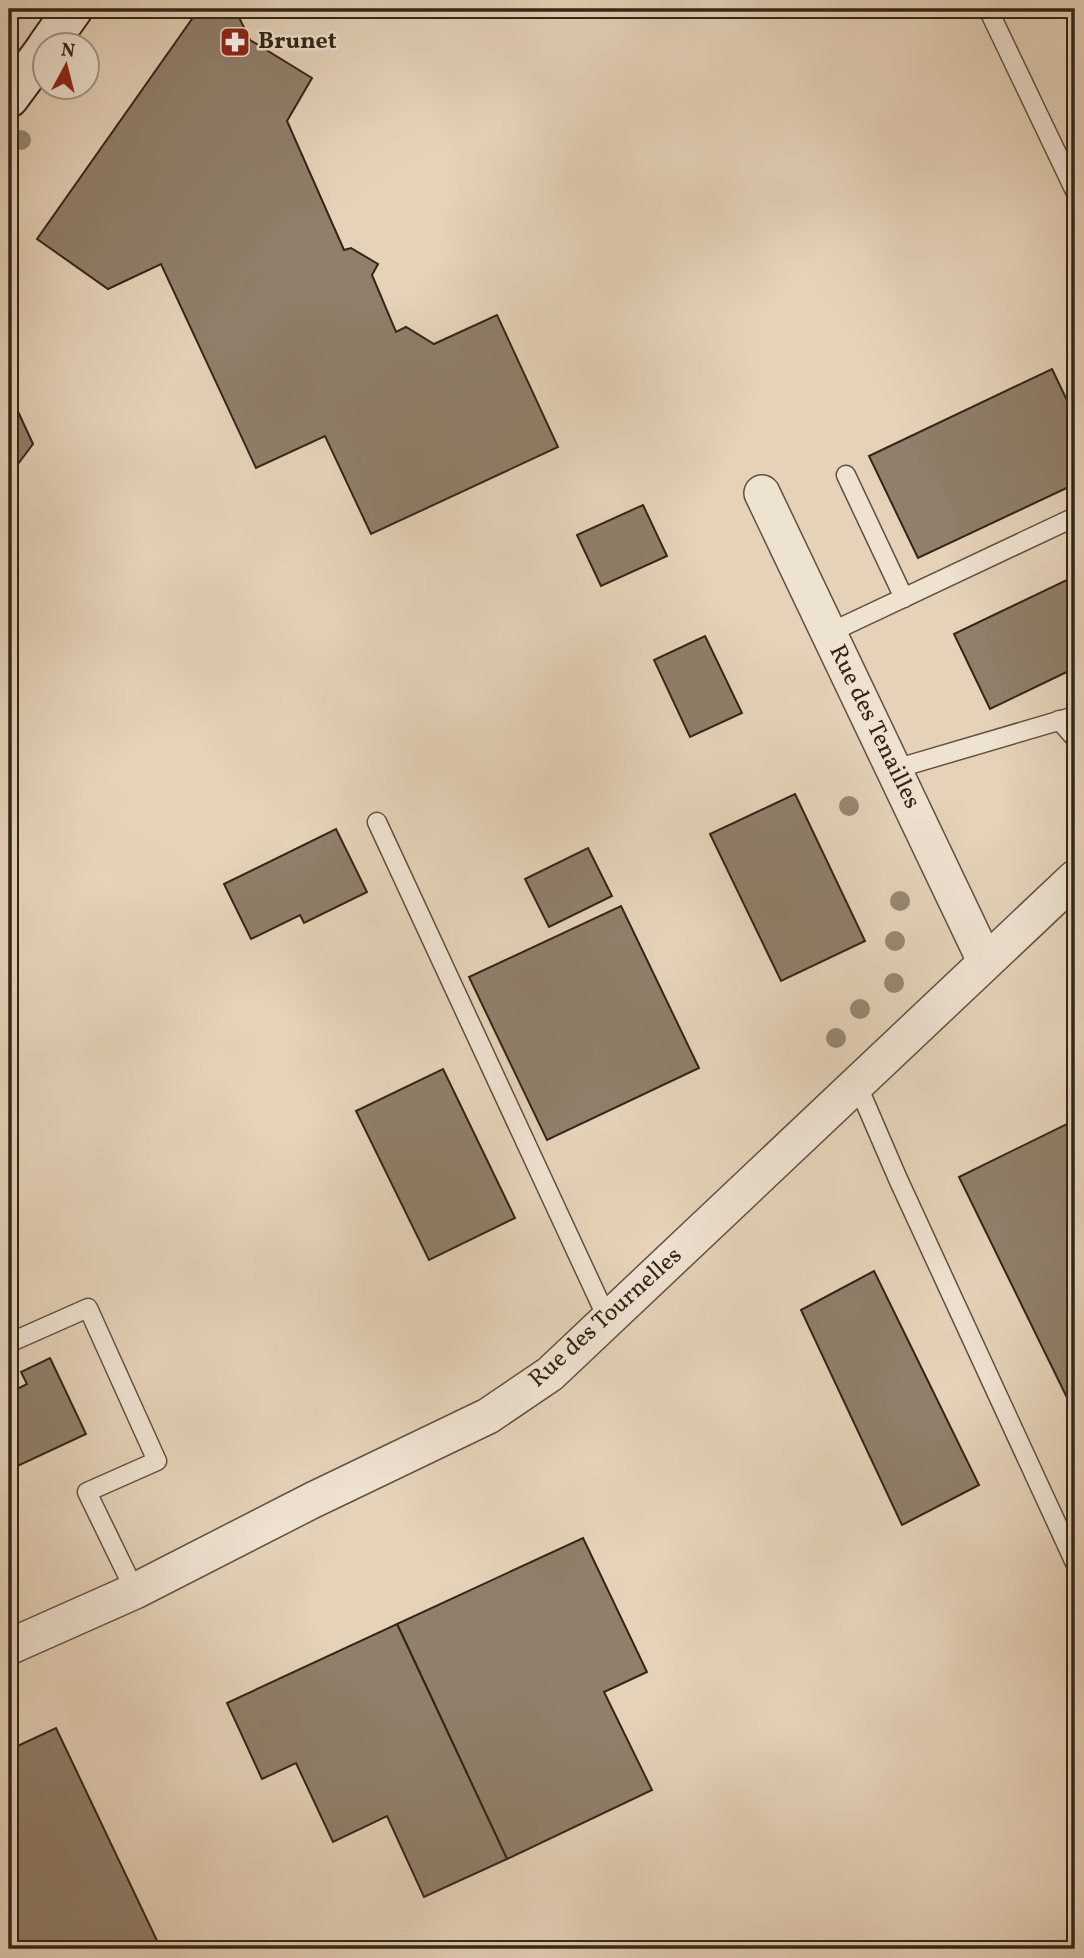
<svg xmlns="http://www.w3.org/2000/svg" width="1084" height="1958" viewBox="0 0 1084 1958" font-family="Vollkorn,serif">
  <rect width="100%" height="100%" fill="#e5d2b8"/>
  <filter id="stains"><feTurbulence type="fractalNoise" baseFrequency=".00286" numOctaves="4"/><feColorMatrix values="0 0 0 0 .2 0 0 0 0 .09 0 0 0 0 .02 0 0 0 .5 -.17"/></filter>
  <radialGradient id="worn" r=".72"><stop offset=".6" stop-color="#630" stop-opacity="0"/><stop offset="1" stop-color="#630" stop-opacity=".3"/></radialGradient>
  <g fill="#907f6b" stroke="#332617" stroke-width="2">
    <polygon points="199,9 235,9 250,40 312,78 287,121 344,250 351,248 378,264 372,275 396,332 406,327 434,344 497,315 558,447 371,534 325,436 256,468 161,264 108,289 37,239"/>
    <polygon points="1052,369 1075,417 1075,484 918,558 869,456"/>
    <polygon points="9,392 33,444 9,476"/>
    <polygon points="643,505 667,556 601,586 577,535"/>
    <polygon points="1075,576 1075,668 990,709 954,634"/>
    <polygon points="705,636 742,713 690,737 654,660"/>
    <polygon points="795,794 865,941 781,981 710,834"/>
    <polygon points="336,829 367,892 304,923 300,915 251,939 224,884"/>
    <polygon points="588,848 612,896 549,927 525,879"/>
    <polygon points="621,906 699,1068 547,1140 469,977"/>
    <polygon points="443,1069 515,1218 429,1260 356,1111"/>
    <polygon points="1075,1120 1075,1414 959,1177"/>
    <polygon points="874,1271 979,1485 902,1525 801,1310"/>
    <polygon points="50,1358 86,1434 9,1470 9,1393 27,1384 21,1372"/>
    <polygon points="583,1538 647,1672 604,1692 652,1790 507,1859 397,1624"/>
    <polygon points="397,1624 507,1859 424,1897 387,1816 333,1842 296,1763 262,1779 227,1703"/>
    <polygon points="56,1728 161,1949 9,1949 9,1750"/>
  </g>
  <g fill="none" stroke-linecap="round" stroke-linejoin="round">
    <g stroke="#60513f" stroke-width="21">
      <g id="service">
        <polyline points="988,9 1075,191"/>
        <polyline points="846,475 904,598"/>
        <polyline points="829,633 1075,517"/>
        <polyline points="1059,720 1075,738"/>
        <polyline points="895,769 1075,716"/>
        <polyline points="377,822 608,1320"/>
        <polyline points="857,1084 898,1179 1075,1563"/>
        <polyline points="9,1343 88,1308 157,1461 87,1492 135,1591"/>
      </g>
    </g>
    <g stroke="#60513f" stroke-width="38">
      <g id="minor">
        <polyline points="762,493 985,961"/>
        <polyline points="9,1647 135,1591 313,1500 488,1416 550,1374 1075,878"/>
      </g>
    </g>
    <g stroke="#332617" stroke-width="42">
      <g id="secondary">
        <polyline points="47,46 73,9"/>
        <polyline points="9,98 46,48"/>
      </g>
    </g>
    <use href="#service" stroke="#eee2d1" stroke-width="18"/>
    <use href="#minor" stroke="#eee2d1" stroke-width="35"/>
    <use href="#secondary" stroke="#eee2d1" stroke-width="38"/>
  </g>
  <g fill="#978772">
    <circle cx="21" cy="140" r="10"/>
    <circle cx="849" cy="806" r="10"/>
    <circle cx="900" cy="901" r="10"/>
    <circle cx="895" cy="941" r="10"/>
    <circle cx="894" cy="983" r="10"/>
    <circle cx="860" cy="1009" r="10"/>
    <circle cx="836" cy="1038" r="10"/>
  </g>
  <defs>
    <g id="pharmacy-square" transform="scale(1.575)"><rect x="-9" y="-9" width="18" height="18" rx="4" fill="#8f2418" stroke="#eee2d1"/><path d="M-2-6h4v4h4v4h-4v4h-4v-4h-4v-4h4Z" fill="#fff"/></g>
  </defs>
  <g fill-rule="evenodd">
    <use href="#pharmacy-square" x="235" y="42"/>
  </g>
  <g text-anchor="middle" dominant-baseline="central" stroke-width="5" stroke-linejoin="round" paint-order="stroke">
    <g font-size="24" font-weight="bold" fill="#332617" stroke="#eee2d1" text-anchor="start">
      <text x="258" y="42">Brunet</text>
    </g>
    <g font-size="24" fill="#332617" stroke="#eee2d1">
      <text transform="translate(874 727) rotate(64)">Rue des Tenailles</text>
      <text transform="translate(606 1318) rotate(-42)">Rue des Tournelles</text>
    </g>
  </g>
  <rect width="1084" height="1958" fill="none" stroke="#e5d2b8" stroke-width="35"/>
  <rect x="10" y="10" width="1063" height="1937" fill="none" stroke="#332617" stroke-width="3.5"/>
  <rect x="18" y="18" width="1049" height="1923" fill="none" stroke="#332617" stroke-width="2"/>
  <g transform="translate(66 66) rotate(7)"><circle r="33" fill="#eee2d1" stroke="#a39787" stroke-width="2"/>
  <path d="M0-5L12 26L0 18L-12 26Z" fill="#8f2418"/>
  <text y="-10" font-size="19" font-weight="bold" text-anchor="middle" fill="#332617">N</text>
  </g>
  <rect width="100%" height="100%" filter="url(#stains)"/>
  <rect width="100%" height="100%" fill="url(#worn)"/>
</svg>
